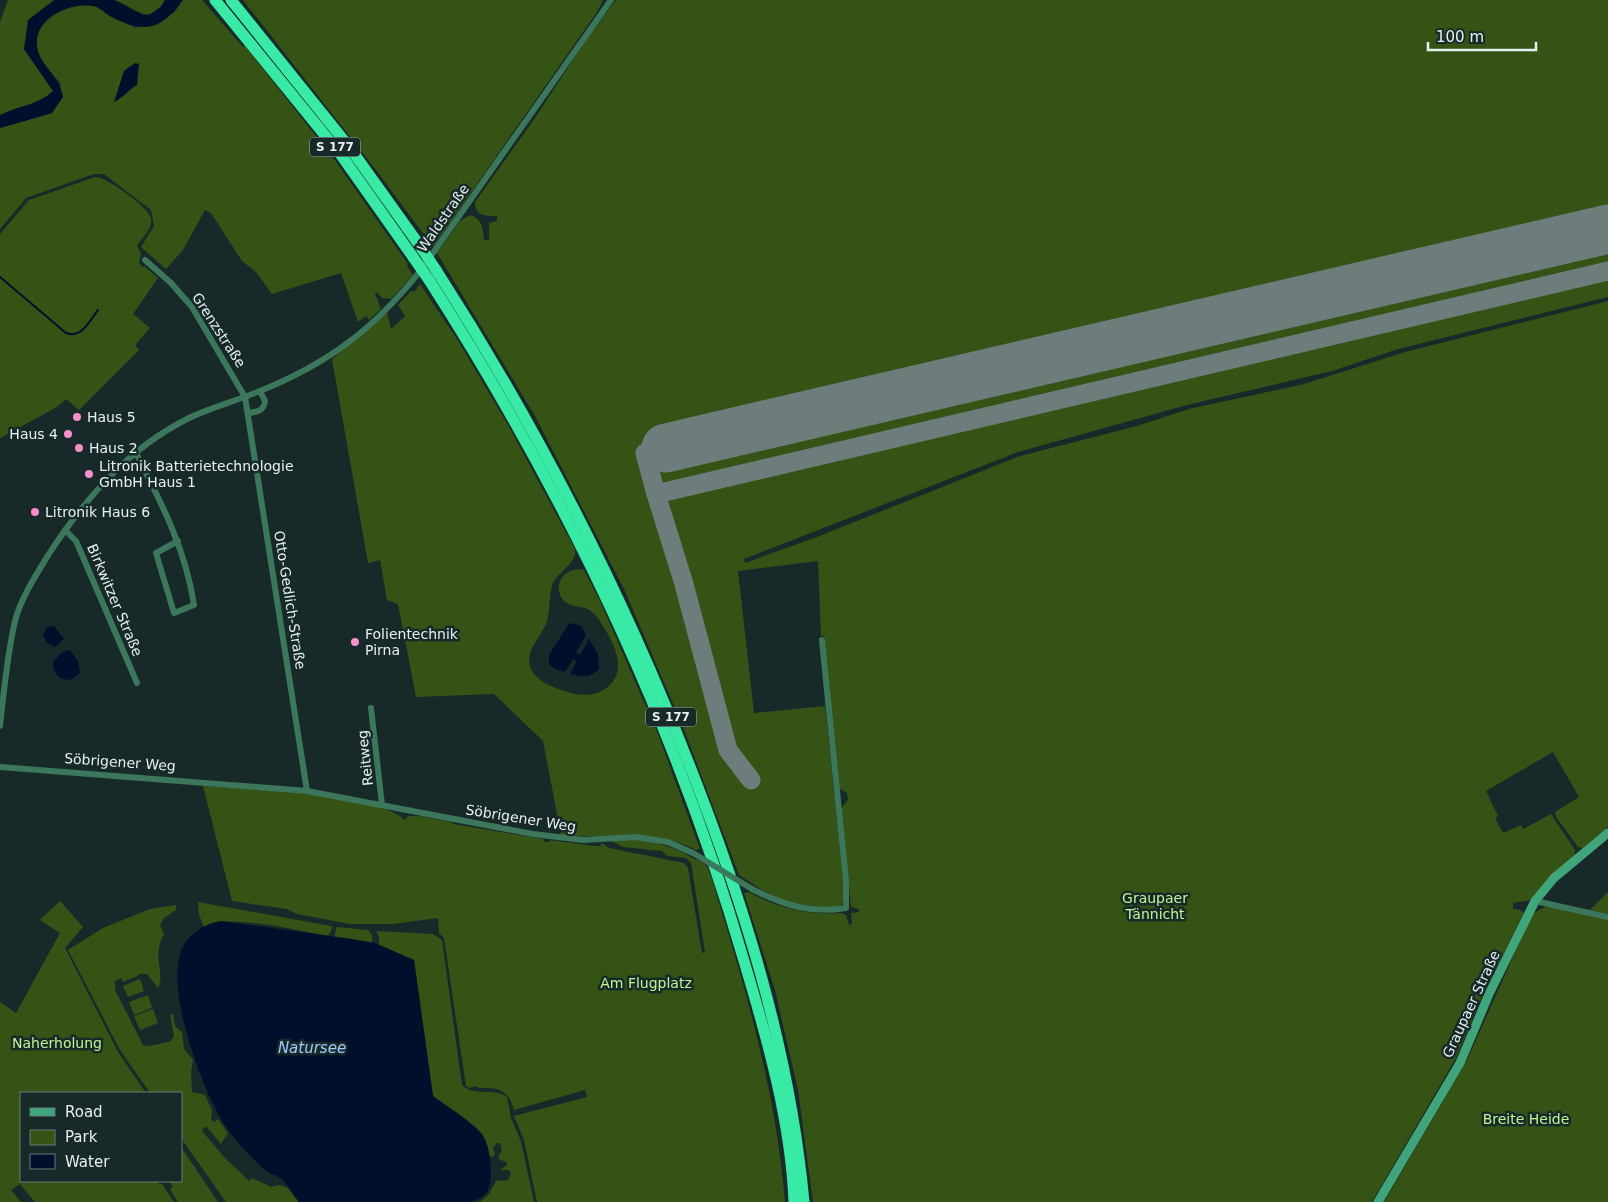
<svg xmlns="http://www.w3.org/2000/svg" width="1608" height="1202" viewBox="0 0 1608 1202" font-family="'DejaVu Sans',sans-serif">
  <rect width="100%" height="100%" fill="#172a29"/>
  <g fill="#365316">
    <path d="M 8,0 L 55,0 L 24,49 L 53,91 C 38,105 19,106 0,115 L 0,22 Z"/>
    <path d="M 114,0 L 165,0 C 148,28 136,7 114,0 Z"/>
    <path d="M 183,0 L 202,0 L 243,47 L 245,46 L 334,159 L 408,264 L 407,266 L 413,275 L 391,299 L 382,298 L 377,292 L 375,294 L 381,309 L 369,320 L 366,316 L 358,322 L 341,273 L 272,294 L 256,272 L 242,261 L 211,213 L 205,210 L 183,250 L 166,269 L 141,247 L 154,226 L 151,210 L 104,174 L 94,174 L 26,198 L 0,229 L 0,128 L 52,113 L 61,84 C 55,76 43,67 39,57 C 25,26 66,0 95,6 C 100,8 106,14 111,17 C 119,21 128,23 135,28 L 174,13 Z"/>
    <polygon points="243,0 603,0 597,12 433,247 379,174"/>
    <path d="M 616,0 L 1608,0 L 1608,297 L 1398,349 L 1332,371 L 1187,405 L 1018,452 L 744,559 L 745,563 L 817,537 L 1020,456 L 1137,426 L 1189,409 L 1304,384 L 1405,352 L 1608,301 L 1608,827 L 1583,848 L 1578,847 L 1556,817 L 1555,812 L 1579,797 L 1553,752 L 1486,791 L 1498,816 L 1495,818 L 1503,833 L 1521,825 L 1523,829 L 1551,814 L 1575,850 L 1575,855 L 1531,900 L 1513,903 L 1513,909 L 1520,910 L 1524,913 L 1484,992 L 1456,1058 L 1372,1202 L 813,1202 L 798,1090 L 775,990 L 744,893 L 749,892 C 776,908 810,916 842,913 L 846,915 L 849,925 L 852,924 L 851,913 L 859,912 L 859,909 L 851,907 L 841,809 L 848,800 L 847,793 L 838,788 L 824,636 L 821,636 L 818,561 L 738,571 L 754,713 L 825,706 L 845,898 L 841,905 L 836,908 L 824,908 L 787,902 L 762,890 L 739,875 L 683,727 L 624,589 L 535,416 L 437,253 L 460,221 L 470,215 C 482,218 483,229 484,240 L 489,240 L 489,223 L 497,221 L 497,216 C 486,216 475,216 475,202 L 535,118 L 586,40 Z"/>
    <path d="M 95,177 C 107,177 149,207 151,219 C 153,229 141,238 137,246 L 141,254 L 139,262 L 142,267 L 144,266 L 158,278 L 133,314 L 150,328 L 135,345 L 139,350 L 79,410 L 66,399 L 57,407 L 0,438 L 0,234 L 29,200 Z"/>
    <path d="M 420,284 L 457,339 L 508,425 L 575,549 C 578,562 559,571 553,583 C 548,595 551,611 546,624 C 542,633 535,641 531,650 C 523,674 543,683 561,690 C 575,695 592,698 605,689 C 628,673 616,648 605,629 C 601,623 597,615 591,611 C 583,605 570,608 563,600 C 551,585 566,565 584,570 L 600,601 L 658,734 L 700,849 L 696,850 C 654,827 607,840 561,835 L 543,741 L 494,694 L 416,697 L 398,604 L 387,600 L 380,560 L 368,563 L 332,359 L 387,312 L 391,329 L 405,316 L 398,305 L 411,291 L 414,292 Z"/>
    <path d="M 203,786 C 243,789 379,794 405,820 L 408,816 L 419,816 L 452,822 L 453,824 L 543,839 L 545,842 L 549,842 L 550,840 L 594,846 L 600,846 L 602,843 L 609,848 L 684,863 L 688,868 L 702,953 L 705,952 L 691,863 L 686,858 L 667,856 L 662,851 L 623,847 L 613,842 L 614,839 C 643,839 669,843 693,858 C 697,860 703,862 706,865 C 711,871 720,907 723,916 C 752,1010 777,1104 785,1202 L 537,1202 L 524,1140 L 514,1116 L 587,1097 L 585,1090 L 514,1110 C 508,1088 497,1088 478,1088 L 477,1086 L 469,1088 L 466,1086 L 444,938 L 439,933 L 438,918 L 393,924 L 350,924 L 297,914 L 287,909 L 232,901 Z"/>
    <polygon points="1608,892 1608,914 1590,910"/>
    <polygon points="60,901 83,927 65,948 118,1052 146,1093 21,1093 21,1181 157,1181 159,1184 162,1184 174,1202 35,1202 20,1184 11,1190 21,1202 0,1202 0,1002 16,1013 60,933 40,920"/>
    <path d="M 198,902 L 331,926 L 333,927 L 328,936 C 299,931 228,913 204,927 L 199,915 Z"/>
    <path d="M 176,905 L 176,910 L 164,918 L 160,925 L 164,934 C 151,957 166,973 158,988 L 147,974 L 138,974 L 138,976 L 123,982 L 121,978 L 115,981 L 115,990 L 143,1045 L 150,1046 L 171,1041 L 174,1036 L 170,1014 L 173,1014 L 175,1026 L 182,1032 L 184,1049 L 193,1060 L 191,1072 L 192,1092 L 205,1095 L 212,1110 L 211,1120 L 214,1122 L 218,1119 L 228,1133 L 221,1144 L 206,1126 L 202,1130 L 203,1132 L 224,1157 L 249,1181 L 252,1178 L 271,1187 L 279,1185 L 288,1188 L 299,1202 L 226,1202 L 181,1138 L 181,1093 L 150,1093 L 120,1050 L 68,950 L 103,928 L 150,909 Z"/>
    <polygon points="1547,906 1608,919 1608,1202 1384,1202 1467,1060 1529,921 1534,913"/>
    <polygon points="337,927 368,930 372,935 372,943 334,937"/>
    <path d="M 376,931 L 433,934 L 442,940 L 462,1085 C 473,1097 494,1087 507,1097 L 511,1118 L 521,1141 L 534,1202 L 480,1202 L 489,1194 L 496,1181 L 508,1180 L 511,1174 L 509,1170 L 500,1170 L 507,1165 L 507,1162 L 500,1160 L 498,1157 L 502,1150 L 500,1143 L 497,1143 L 493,1148 L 495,1154 L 493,1157 L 489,1156 C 489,1129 453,1111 433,1096 L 414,960 L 379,945 L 379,937 Z"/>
    <polygon points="140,979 144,991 128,997 123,986"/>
    <polygon points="148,995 152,1008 134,1015 129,1002"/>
    <polygon points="153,1009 158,1023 140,1030 134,1016"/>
    <polygon points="181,1147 218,1202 178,1202 170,1189 173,1187 169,1181 181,1181"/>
  </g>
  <g fill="#000f2c">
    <path d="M 54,0 L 114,0 L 143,15 L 149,15 L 161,7 L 165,0 L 183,0 C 161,30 145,34 112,17 C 106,14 100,7 93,6 C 70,2 35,17 37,44 C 38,66 60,74 63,97 L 52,113 L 0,128 L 0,115 C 18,106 38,105 53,91 L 24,49 L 28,20 Z"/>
    <path d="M 135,63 L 139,64 L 137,85 C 128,90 123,98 114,102 L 124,71 Z"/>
    <path d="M 573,623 L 582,627 L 586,635 L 576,653 L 580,655 L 589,639 L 598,654 L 599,669 C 591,678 581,677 570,674 L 577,661 L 573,659 L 565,672 L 555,669 L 549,664 L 549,655 L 568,625 Z"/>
    <polygon points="54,626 64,639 55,647 47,643 43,635 47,627"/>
    <path d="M 70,650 L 78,661 L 80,672 C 70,687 52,679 53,662 L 61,653 Z"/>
    <path d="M 222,921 L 352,939 L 375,943 L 414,960 L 433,1096 C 447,1107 471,1121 482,1134 C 490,1145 494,1177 488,1190 C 485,1197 477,1200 470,1202 L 299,1202 C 293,1195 288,1184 280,1178 C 275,1175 269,1173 264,1169 C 250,1157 236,1141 226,1127 C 203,1093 167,994 180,954 C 185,936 204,923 222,921 Z"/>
  </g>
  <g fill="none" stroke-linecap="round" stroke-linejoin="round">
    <path stroke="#000f2c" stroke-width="2" d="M 0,277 L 66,333 C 82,339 89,321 98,310"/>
    <g stroke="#6d7d7c" stroke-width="19">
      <polyline points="666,448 645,453 656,494 1608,271"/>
      <polyline points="656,494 684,584 728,750 751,780"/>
    </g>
    <polyline stroke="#6d7d7c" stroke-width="49" points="666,448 1608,229"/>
    <g stroke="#3c775c" stroke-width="6">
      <polyline points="145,260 171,283 192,307 245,397 307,791"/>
      <path d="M 248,413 C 257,412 264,411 265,401 L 260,391"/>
      <path d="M 136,453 C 161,502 186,550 194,605 L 174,613 L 156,553 L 178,541"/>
      <polyline points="65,530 76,541 137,683"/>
      <polyline points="371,708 382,805"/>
      <path d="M 0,726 C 4,691 7,655 15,621 C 21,598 35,577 47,557 C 83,501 128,448 189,418 C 212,407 236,401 260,391 C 329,363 374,329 421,270 L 611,0"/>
      <polyline points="0,767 307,791 533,834 583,840 636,837 668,842 693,853"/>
      <path d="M 752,889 C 783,905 811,914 846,908 L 846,881 L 822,640"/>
      <polyline points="1535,901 1608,917"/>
    </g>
    <polyline stroke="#40a57a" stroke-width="9" points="1378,1202 1460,1063 1489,994 1535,901 1554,878 1608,833"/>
    <g stroke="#38eaa6" stroke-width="11">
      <polyline points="215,0 341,155 413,257"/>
      <polyline points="231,0 350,148 420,246"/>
      <path d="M 436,270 C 543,436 631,610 701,795 C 751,926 791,1062 804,1202"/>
      <path d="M 429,280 C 565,492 674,719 744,961 C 767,1038 791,1122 794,1202"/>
    </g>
    <polyline stroke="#3c775c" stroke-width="6" points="693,853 752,889"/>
    <g stroke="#38eaa6" stroke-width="11">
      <polyline points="420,246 436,270"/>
      <polyline points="413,257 429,280"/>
    </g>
  </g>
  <g fill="#f98fca" stroke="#172a29" stroke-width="2">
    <circle cx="77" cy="417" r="5"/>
    <circle cx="68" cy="434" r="5"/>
    <circle cx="79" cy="448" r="5"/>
    <circle cx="89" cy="474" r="5"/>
    <circle cx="35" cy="512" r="5"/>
    <circle cx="355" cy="642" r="5"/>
  </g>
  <g text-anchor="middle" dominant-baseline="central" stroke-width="5" stroke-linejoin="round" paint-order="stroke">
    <g fill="#172a29" stroke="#a8b5b5" stroke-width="1">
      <rect x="310" y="137.5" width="50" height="19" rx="4"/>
      <rect x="646" y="707.5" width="50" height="19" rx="4"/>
    </g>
    <g font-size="12" font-weight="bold" fill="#e6f1f1">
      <text x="335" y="147">S 177</text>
      <text x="671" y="717">S 177</text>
    </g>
    <g font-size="14" fill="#e6f1f1" stroke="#172a29">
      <text transform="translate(443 218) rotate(-55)">Waldstraße</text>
      <text transform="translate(219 330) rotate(57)">Grenzstraße</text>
      <text transform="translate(115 600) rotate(67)">Birkwitzer Straße</text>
      <text transform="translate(290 600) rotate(81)">Otto-Gedlich-Straße</text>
      <text transform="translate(365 758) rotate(-96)">Reitweg</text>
      <text transform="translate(120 762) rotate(4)">Söbrigener Weg</text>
      <text transform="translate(521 818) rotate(9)">Söbrigener Weg</text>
      <text transform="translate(1471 1004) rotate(-65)">Graupaer Straße</text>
    </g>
    <g font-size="14" fill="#e6f1f1" stroke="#172a29" text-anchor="start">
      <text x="87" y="417">Haus 5</text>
      <text x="58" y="434" text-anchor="end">Haus 4</text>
      <text x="89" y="448">Haus 2</text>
      <text x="99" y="466">Litronik Batterietechnologie<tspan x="99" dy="16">GmbH Haus 1</tspan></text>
      <text x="45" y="512">Litronik Haus 6</text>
      <text x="365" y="634">Folientechnik<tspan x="365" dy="16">Pirna</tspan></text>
    </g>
    <g font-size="14" fill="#c0f591" stroke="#172a29">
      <text x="1155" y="898">Graupaer<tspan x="1155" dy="16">Tännicht</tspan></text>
      <text x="646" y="983">Am Flugplatz</text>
      <text x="57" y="1043">Naherholung</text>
      <text x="1526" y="1119">Breite Heide</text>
    </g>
    <g font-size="15" font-style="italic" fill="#9fc8fa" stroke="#172a29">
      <text x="312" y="1048">Natursee</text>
    </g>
  </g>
  <rect x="20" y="1092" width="162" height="90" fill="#172a29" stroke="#6a7a79"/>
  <rect x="30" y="1108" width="25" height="8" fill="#40a57a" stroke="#6a7a79"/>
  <text x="65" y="1117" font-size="15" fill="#e6f1f1">Road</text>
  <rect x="30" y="1130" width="25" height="15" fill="#365316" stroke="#6a7a79"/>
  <text x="65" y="1142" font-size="15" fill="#e6f1f1">Park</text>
  <rect x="30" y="1154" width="25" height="15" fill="#000f2c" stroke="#6a7a79"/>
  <text x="65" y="1167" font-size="15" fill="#e6f1f1">Water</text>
  <path d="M1428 42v8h108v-8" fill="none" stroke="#e6f1f1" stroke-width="2.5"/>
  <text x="1436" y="42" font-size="15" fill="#e6f1f1" stroke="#172a29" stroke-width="4" paint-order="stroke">100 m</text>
</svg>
